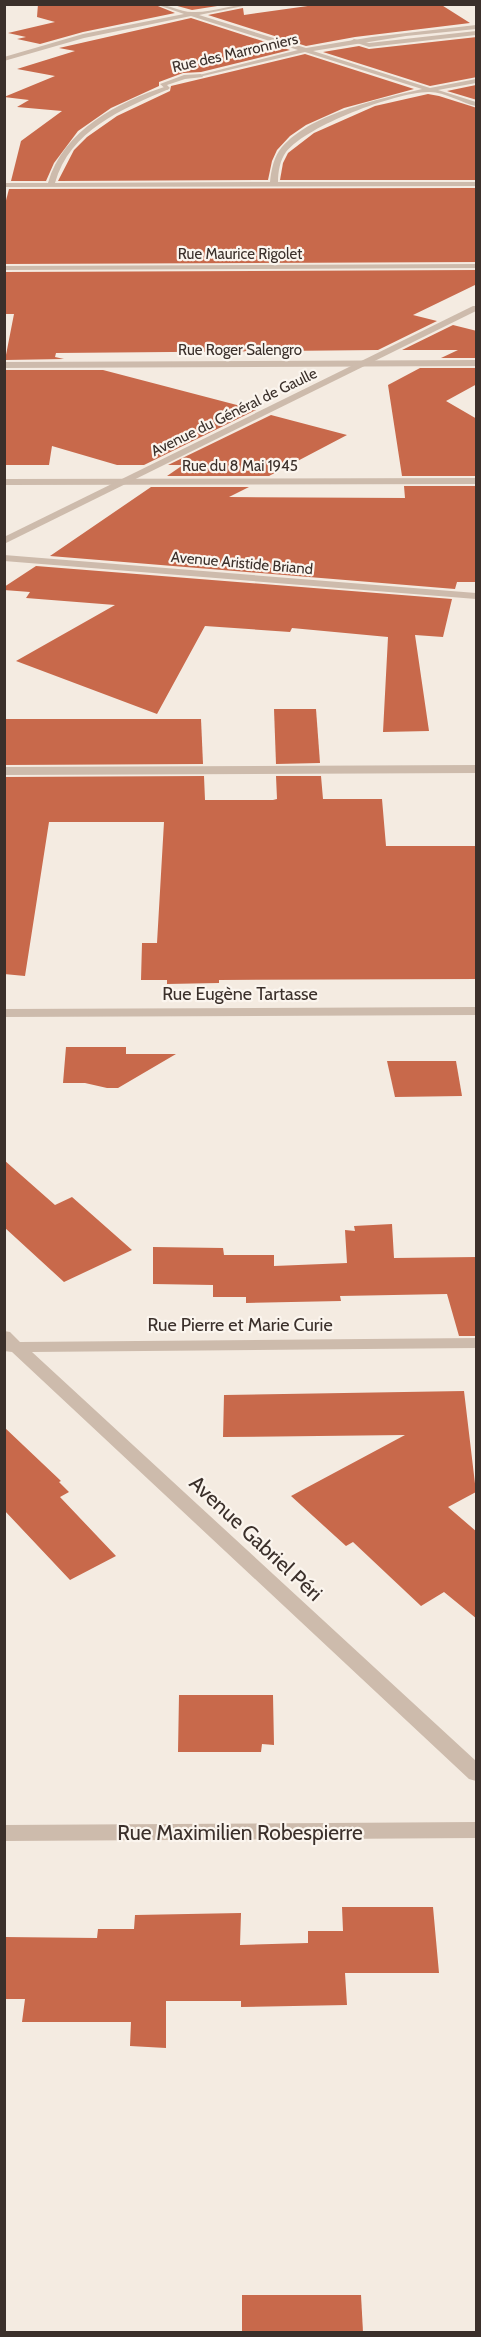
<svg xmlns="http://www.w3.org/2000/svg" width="481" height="2337" viewBox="0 0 481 2337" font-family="Cabin,sans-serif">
  <rect width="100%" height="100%" fill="#f4ebe1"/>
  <g fill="#c8694b">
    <polygon points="38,4 153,4 175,13 83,32 40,44 17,39 26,37 8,33 55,22 37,17"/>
    <polygon points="170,4 230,4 192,10"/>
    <polygon points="322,4 440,4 470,23 355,37 306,46 208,15 243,8 244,15"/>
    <polygon points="191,18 290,50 201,72 183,73 159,82 159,86 111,108 78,131 54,163 46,181 11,181 21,141 62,111 17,107 29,100 4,97 55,76 17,69 75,51 59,48"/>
    <polygon points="477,37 477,77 430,86 323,52 359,46 369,49"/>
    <polygon points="305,54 414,89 344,108 306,125 290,136 277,150 272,161 268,180 58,181 74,150 87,137 117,116 170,91 171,86"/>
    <polygon points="476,85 477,100 447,91"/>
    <polygon points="428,94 439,96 477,108 477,180 280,180 283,163 288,153 314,133 375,106"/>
    <polygon points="477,188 477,262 4,264 4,208 9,189"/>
    <polygon points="477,270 475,285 413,315 437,321 378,350 56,353 55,357 64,359 5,360 14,314 4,314 4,272"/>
    <polygon points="453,325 477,331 477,358 441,358 458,350 402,350"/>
    <polygon points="420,368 477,368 477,384 446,401 477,419 477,476 402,476 388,385"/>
    <polygon points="4,370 103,370 256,410 144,465 117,465 52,446 49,465 4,465"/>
    <polygon points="271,415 347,435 269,476 167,476 183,465 168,465"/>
    <polygon points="404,486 477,486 477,582 457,582 455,589 50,556 151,487 249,487 229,497 405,498"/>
    <polygon points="36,566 452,599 443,637 415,635 429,731 383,732 388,637 292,628 290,632 205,626 157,714 16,661 115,605 26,598 30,592 4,590 4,587"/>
    <polygon points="274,709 316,709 320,763 276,764"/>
    <polygon points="4,719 201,719 203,764 4,765"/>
    <polygon points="204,776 205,800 273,800 277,799 276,776 321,776 323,799 382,799 386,846 477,846 477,979 219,980 219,983 167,984 167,980 141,980 142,943 157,943 164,822 49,822 25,976 4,974 4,777"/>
    <polygon points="66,1047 126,1047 126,1054 176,1054 118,1088 107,1088 85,1083 63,1083"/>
    <polygon points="387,1061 456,1061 462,1096 395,1097"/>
    <polygon points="4,1160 55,1205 72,1197 132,1250 64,1282 4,1227"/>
    <polygon points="392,1224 394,1258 477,1257 477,1336 459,1336 447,1294 340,1296 341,1301 246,1303 246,1297 213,1297 213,1285 153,1284 153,1247 223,1248 224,1255 274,1255 274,1266 347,1263 345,1230 355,1231 354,1226"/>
    <polygon points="464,1391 476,1492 448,1507 477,1532 477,1619 444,1592 421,1606 353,1542 346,1546 291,1496 405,1435 223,1437 224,1395"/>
    <polygon points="4,1427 61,1481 59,1482 69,1492 60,1497 116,1556 70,1580 4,1510"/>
    <polygon points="179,1695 273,1695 274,1745 262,1744 261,1752 178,1752"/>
    <polygon points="342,1907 433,1907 439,1973 345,1973 347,2005 241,2007 241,2001 166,2001 166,2048 130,2046 131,2022 22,2022 25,1999 4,1999 4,1937 97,1938 98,1929 134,1929 135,1915 241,1913 240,1945 308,1943 308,1931 343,1931"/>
    <polygon points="242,2295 361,2295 363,2332 242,2332"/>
  </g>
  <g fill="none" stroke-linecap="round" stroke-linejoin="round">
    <polygon fill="#cdbbac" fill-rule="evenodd" points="476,31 476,35 369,47 351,41 354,39 369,43"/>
    <polygon fill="#cdbbac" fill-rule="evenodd" points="201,74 203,77 185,79 167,85 170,88 167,90 160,84 184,75"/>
    <g fill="#cdbbac" fill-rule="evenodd">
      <path d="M 155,4 C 168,4 180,12 192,12 C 212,13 232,4 253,4 L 199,15 L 306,48 L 372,37 L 476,25 L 476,29 L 406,36 L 313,51 L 430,88 L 476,79 L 476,83 L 438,90 L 476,102 L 476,106 C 462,103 443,91 428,92 C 394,93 308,125 286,152 C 280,160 278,172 278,182 L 476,182 L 476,186 L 4,187 L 4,183 L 48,183 C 63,130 118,102 167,86 L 169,89 C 122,109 70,130 55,183 L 270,182 C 271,172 273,160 279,151 C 306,114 380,99 422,89 L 305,52 L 199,77 L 199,75 L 298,50 L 191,16 L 84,38 L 4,61 L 4,57 L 83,34 L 184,14 Z"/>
      <polygon points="476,264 476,268 4,270 4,266"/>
      <polygon points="476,360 476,366 4,368 4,362"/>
      <polygon points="476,478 476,484 4,485 4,479"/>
      <polygon points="4,555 476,593 476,599 4,561"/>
      <polygon points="476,765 476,773 4,775 4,767"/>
      <polygon points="476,1007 476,1015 4,1017 4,1009"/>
      <polygon points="4,1331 10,1332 20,1342 476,1338 476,1348 32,1352 476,1761 476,1781 469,1779 12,1352 4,1351"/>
      <polygon points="476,1822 476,1838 4,1841 4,1825"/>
    </g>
    <polygon fill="#cdbbac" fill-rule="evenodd" points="473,306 476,306 476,311 4,544 4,537"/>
  </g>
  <g text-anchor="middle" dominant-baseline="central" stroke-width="4.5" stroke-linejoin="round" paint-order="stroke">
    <g font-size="15" fill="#3b302b" stroke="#fbf5ee">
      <text transform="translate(235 53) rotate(-13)">Rue des Marronniers</text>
      <text x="240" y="254">Rue Maurice Rigolet</text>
      <text x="240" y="350">Rue Roger Salengro</text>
      <text transform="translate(234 412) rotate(-26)">Avenue du Général de Gaulle</text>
      <text x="240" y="466">Rue du 8 Mai 1945</text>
      <text transform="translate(242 563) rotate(5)">Avenue Aristide Briand</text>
    </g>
    <g font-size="18" fill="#3b302b" stroke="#fbf5ee">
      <text x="240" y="994">Rue Eugène Tartasse</text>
      <text x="240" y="1325">Rue Pierre et Marie Curie</text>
    </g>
    <g font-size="21" fill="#3b302b" stroke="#fbf5ee">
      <text transform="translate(256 1538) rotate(43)">Avenue Gabriel Péri</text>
      <text x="240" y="1832">Rue Maximilien Robespierre</text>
    </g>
  </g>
  <rect width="481" height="2337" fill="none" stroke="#3b302b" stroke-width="12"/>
</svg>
